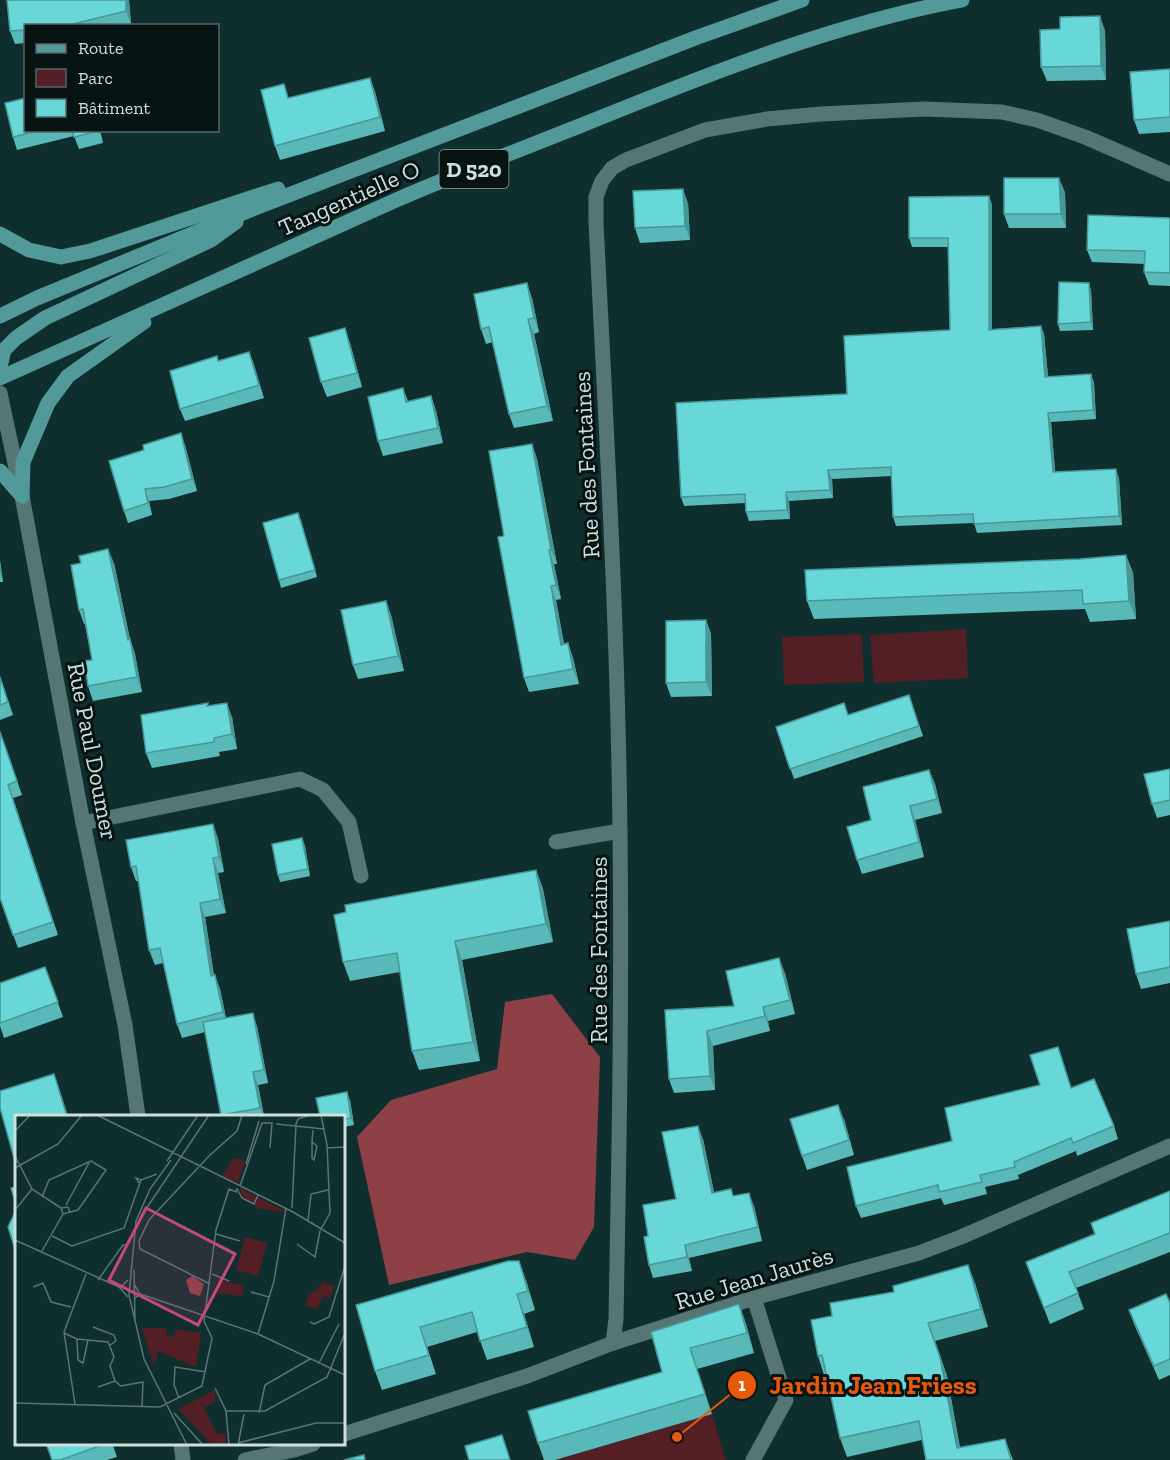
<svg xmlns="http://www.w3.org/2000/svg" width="1170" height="1460" viewBox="0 0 1170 1460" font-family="'Zilla Slab',serif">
  <rect width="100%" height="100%" fill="#0f2e2e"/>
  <g fill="#541f24">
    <polygon points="966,629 968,678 874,683 870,635"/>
    <polygon points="862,634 864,682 784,685 782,637"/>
    <polygon points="712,1414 726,1460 556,1460"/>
  </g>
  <polygon fill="#8d4147" points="552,994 600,1057 594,1227 575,1260 527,1252 389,1285 357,1137 391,1100 497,1069 505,1002"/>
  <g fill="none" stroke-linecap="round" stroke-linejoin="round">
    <g stroke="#567675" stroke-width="15">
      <polyline points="0,393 22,496 83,823 125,1025 138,1116"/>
      <polyline points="83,823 300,779 323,790 349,822 361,876"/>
      <polyline points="556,842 620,831"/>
      <path d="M 613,1343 L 616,1319 C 619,1157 622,995 620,834 C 618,630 606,426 596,222 L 596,197 L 602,181 L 612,168 L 626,160 L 705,130 L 767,119 L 821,114 L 924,109 L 1002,112 L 1037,120 L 1085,137 L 1170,174"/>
      <polyline points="344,1434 527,1376 613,1343 754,1298 919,1253 961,1237 1170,1146"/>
      <polyline points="181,1444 183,1460"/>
      <polyline points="245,1460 294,1450 313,1444"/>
      <polyline points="753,1460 786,1400 754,1298"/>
    </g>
    <g stroke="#529999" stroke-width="15">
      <polyline points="0,234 29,250 61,257 90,251 278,189"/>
      <polyline points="0,316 37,298 255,208 698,37 802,0"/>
      <polyline points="0,367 4,350 16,338 45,318 211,240 236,222"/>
      <path d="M 0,378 C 132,320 262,259 394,201 C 456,174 519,150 582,125 C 703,76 833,24 962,0"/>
      <polyline points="0,471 22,496"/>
      <polyline points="22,496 23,462 48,403 68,376 144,322"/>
    </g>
  </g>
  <g fill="#59b9b9">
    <polygon points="7,0 129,0 131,24 124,26 26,26 26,43 15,44 10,31"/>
    <polygon points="1105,30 1106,80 1047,81 1041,67"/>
    <polygon points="1170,69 1170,132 1139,134 1134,120"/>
    <polygon points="370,78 375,92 385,131 280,160 275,146 289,98"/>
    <polygon points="26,130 100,130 103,143 79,149 74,136 17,150 13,137"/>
    <polygon points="1065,192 1066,228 1009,228 1004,214"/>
    <polygon points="989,196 992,205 992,329 1041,326 1044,334 1048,377 1091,374 1094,383 1096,419 1051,422 1055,472 1119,478 1122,525 977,533 974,523 896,526 893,517 892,476 832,479 833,498 789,501 790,519 749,521 746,512 745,503 684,506 681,497 950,330 948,247 912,247 909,238"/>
    <polygon points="688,203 690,240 640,243 635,228"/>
    <polygon points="1170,218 1170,286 1149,285 1144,272 1145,264 1092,262 1087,250"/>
    <polygon points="1091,290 1093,330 1060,331 1058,324"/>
    <polygon points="532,298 539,332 534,334 553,421 514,428 509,414 493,342 486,344 481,329"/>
    <polygon points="350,343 362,387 327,397 321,382"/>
    <polygon points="249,352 264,398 185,421 180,409 217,356 219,361"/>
    <polygon points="403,388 408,401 431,396 436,411 443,443 383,456 378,441"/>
    <polygon points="532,444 537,459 557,564 554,564 561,599 556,600 564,644 568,643 573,658 579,684 529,692 524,678 504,536"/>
    <polygon points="185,445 197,491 169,499 149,501 152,515 128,523 124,511"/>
    <polygon points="301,520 317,577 281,588 279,580"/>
    <polygon points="1126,555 1133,573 1136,619 1090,622 1085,609 814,619 807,601 1080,559"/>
    <polygon points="0,561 3,582 0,582"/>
    <polygon points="114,563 130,639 135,654 142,692 93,701 88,686 92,660 85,624 84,624 79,610"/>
    <polygon points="386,601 391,615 404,671 358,679 353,665"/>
    <polygon points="706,620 711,634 712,696 671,697 666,683"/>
    <polygon points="0,676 13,715 0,720"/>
    <polygon points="909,695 923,736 794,779 776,727 849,715"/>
    <polygon points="209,706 232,717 237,749 219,752 220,756 152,768 146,753"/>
    <polygon points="0,731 22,795 13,798 58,935 18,948 0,898"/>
    <polygon points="1170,769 1170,815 1157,818 1152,804"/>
    <polygon points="929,770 935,784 942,813 915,820 924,857 862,874 857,860 871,820"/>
    <polygon points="213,824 218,839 224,872 218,873 226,913 205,917 214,975 220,989 226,1018 257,1026 268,1083 258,1085 264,1116 221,1116 205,1032 182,1038 177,1024 163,963 155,965 149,950 138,881 136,881 131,867"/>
    <polygon points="302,838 305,846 310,876 280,882 278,875"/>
    <polygon points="536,870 543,889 553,942 462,960 480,1061 419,1070 412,1051 400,972 350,981 343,962"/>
    <polygon points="1170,921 1170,983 1141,989 1136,974"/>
    <polygon points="45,967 63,1017 4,1038 0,1026 0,983"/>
    <polygon points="785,973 795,1014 768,1021 770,1031 713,1046 715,1090 674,1093 669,1079 665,1010 734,1006"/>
    <polygon points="1058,1047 1071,1087 1114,1126 1118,1139 1077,1156 1076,1151 1018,1175 1019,1179 985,1187 987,1194 944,1205 941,1198 861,1218 856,1206 952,1141 1040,1085"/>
    <polygon points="350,1100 354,1125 344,1127 344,1116"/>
    <polygon points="844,1119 854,1155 807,1170 802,1156"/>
    <polygon points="703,1139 714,1193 731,1189 733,1196 754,1206 762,1241 689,1258 692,1271 653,1278 649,1265"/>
    <polygon points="1170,1191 1170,1252 1076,1288 1084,1309 1050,1324 1032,1278 1095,1234 1091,1223"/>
    <polygon points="526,1280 535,1310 524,1314 534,1347 487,1360 477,1332 427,1347 436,1374 382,1390 375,1371 356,1305"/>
    <polygon points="975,1283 988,1327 935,1341 947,1376 960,1447 1005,1439 1013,1460 926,1460 922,1440 847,1457 840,1438 826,1374 824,1375 818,1356 832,1316"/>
    <polygon points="1170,1303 1170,1375 1159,1380 1134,1324 1129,1310"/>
    <polygon points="739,1304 746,1324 754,1353 697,1369 712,1414 555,1460 544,1460 538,1443 662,1372"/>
    <polygon points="46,1443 112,1443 117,1457 107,1460 52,1460"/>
  </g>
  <g fill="#489696">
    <polygon points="126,0 129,0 131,24 126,11"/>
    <polygon points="1100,16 1105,30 1106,80 1101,66"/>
    <polygon points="370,78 375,92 385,131 380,117"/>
    <polygon points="1059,178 1065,192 1066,228 1061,214"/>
    <polygon points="683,189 688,203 690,240 685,226"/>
    <polygon points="989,196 992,205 992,339 989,330"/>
    <polygon points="527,283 532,298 539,332 534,318"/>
    <polygon points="1089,283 1091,290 1093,330 1091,322"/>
    <polygon points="528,319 534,334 553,421 547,406"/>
    <polygon points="1041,326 1044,334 1049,386 1045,377"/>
    <polygon points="345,328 350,343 362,387 357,373"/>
    <polygon points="249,352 254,364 264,398 259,385"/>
    <polygon points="1091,374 1094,383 1096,419 1093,410"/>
    <polygon points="431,396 436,411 443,443 438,428"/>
    <polygon points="1048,413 1051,422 1056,481 1053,472"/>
    <polygon points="181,433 185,445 197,491 192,479"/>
    <polygon points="532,444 537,459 557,564 551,550"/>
    <polygon points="1116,469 1119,478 1122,525 1119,516"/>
    <polygon points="828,470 832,479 833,498 830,490"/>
    <polygon points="145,489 149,501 152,515 148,503"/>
    <polygon points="786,492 789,501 790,519 787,510"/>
    <polygon points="108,549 114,563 131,644 130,639 135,654 142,692 137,677 128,640"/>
    <polygon points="549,550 554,564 561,599 556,585"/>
    <polygon points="1126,555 1133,573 1136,619 1129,601"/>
    <polygon points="0,561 3,582 0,572"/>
    <polygon points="551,586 556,600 567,660 561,645"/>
    <polygon points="386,601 391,615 404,671 398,656"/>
    <polygon points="706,620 711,634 712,696 706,682"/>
    <polygon points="568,643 573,658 579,684 573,669"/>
    <polygon points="227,703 232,717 237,749 232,734"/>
    <polygon points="929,770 935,784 942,813 937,799"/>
    <polygon points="910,806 915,820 924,857 919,842"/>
    <polygon points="213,824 218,839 224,872 219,857"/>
    <polygon points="302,838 305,846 310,876 308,869"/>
    <polygon points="213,858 218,873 226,913 220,899"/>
    <polygon points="536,870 543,889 553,942 546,924"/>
    <polygon points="200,903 205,917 216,990 211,976"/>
    <polygon points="455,941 462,960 480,1061 473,1042"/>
    <polygon points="779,958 785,973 795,1014 790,1000"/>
    <polygon points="215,975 220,989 228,1027 223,1012"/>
    <polygon points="763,1007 768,1021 770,1031 765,1016"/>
    <polygon points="253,1013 257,1026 268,1083 264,1070"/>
    <polygon points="707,1031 713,1046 715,1090 710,1076"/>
    <polygon points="253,1072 258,1085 264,1116 260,1108"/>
    <polygon points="54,1074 59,1088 68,1116 67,1116"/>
    <polygon points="347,1092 350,1100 354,1125 351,1118"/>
    <polygon points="838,1105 844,1119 854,1155 849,1140"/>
    <polygon points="698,1126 703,1139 717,1206 712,1193"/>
    <polygon points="749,1193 754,1206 762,1241 758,1227"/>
    <polygon points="685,1245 689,1258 692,1271 687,1257"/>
    <polygon points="519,1261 526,1280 535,1310 528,1291"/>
    <polygon points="968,1265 975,1283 988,1327 981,1309"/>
    <polygon points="517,1294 524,1314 534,1347 527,1327"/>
    <polygon points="739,1304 746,1324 754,1353 747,1333"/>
    <polygon points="928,1323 947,1376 962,1460 957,1448"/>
  </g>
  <g fill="#67d7d7" stroke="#489696" stroke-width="1.5">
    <polygon points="7,0 126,0 126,11 65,26 26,26 26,30 10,31"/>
    <polygon points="1100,16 1101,66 1041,67 1040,30 1060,29 1060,17"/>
    <polygon points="1170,69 1170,117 1134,120 1130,72"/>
    <polygon points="370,78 380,117 275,146 261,90 284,84 288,98"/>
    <polygon points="26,98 26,130 41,130 13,137 5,103"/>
    <polygon points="72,130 99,130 99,131 74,137"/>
    <polygon points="1004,178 1059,178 1061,214 1004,214"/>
    <polygon points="683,189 685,226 635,228 633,191"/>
    <polygon points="989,196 989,330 1041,326 1045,377 1091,374 1093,410 1048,413 1053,472 1116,469 1119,516 974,524 973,514 893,517 891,467 828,470 830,490 786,492 787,510 746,512 745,494 681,497 676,403 847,394 844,336 950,330 948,238 909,238 909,197"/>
    <polygon points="1088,215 1170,218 1170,273 1144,272 1145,251 1087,250"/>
    <polygon points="1059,282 1089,283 1091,322 1058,324"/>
    <polygon points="527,283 534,318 528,319 547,406 509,414 489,327 481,329 474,294"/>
    <polygon points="345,328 357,373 321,382 309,338"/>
    <polygon points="249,352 259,385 180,409 170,371 217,356 218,361"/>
    <polygon points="403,388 406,402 431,396 438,428 378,441 368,397"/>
    <polygon points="181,433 192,479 164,487 145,489 148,503 124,511 109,461 144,450 143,445"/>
    <polygon points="532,444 551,550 549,550 556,585 551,586 561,645 568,643 573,669 524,678 498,537 504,536 489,451"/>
    <polygon points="298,513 315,570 279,580 263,523"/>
    <polygon points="108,549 128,640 130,639 137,677 88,686 84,661 92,660 83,609 79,610 71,565 81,563 79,556"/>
    <polygon points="1126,555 1129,601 1083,604 1082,590 807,601 805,570 1080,559"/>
    <polygon points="386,601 398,656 353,665 341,610"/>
    <polygon points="706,620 706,682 666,683 666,621"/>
    <polygon points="0,677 8,702 0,705"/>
    <polygon points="909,695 919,726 790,769 776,727 844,703 848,715"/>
    <polygon points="208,703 207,706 227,703 232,734 214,738 214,742 146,753 141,715"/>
    <polygon points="0,732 17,781 8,785 53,922 13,935 0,898"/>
    <polygon points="1170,769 1170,800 1152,804 1144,774"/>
    <polygon points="929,770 937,799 910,806 919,842 857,860 847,827 871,820 863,787"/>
    <polygon points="213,824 219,857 213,858 220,899 200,903 211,976 215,975 223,1012 177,1024 160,948 149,950 136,866 131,867 126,840"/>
    <polygon points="302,838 308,869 278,875 272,844"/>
    <polygon points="536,870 546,924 455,941 473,1042 412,1051 397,953 343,962 334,915 346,912 345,905"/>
    <polygon points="1170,921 1170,967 1136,974 1127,929"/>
    <polygon points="779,958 790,1000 763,1007 765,1016 707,1031 710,1076 669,1079 665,1010 734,1006 726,971"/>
    <polygon points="45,967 58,1002 0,1023 0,983"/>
    <polygon points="253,1013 264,1070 253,1072 260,1108 221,1115 203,1022"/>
    <polygon points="1058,1047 1071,1088 1094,1079 1114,1126 1073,1143 1071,1138 1014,1162 1015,1167 980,1175 982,1182 939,1192 938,1185 856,1206 847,1167 952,1141 945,1108 1040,1085 1030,1055"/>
    <polygon points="54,1074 67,1116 16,1116 16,1165 0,1108 0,1091"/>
    <polygon points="347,1092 351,1118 344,1119 344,1116 320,1116 316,1098"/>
    <polygon points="838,1105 849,1140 802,1156 790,1119"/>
    <polygon points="698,1126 712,1193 731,1189 733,1196 749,1193 758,1227 685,1245 687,1257 649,1265 644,1237 648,1236 643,1205 676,1199 662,1132"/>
    <polygon points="16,1187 16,1204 11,1188"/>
    <polygon points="1170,1191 1170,1233 1069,1272 1078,1293 1044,1308 1026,1262 1095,1234 1091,1223"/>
    <polygon points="16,1210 16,1252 8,1227"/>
    <polygon points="508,1261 519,1261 528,1291 517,1294 527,1327 480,1341 472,1312 420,1327 429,1355 375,1371 356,1305"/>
    <polygon points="968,1265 981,1309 928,1323 940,1357 957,1448 1005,1439 1011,1460 926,1460 919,1421 840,1438 822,1355 818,1356 811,1320 832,1316 830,1303 894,1292 893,1286"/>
    <polygon points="1166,1294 1170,1303 1170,1359 1154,1366 1129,1310"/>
    <polygon points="739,1304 747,1333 690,1348 705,1394 538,1443 528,1411 662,1372 651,1332"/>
    <polygon points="502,1435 510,1460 469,1460 465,1446"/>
    <polygon points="46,1443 108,1443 60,1460 52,1460"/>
    <polygon points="364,1455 365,1460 344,1460"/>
  </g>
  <g text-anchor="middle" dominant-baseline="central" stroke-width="6" stroke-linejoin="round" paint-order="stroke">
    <rect fill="#071413" stroke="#92a2a1" stroke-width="1.5" x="439.5" y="150" width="69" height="38" rx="4.5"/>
    <g font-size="22" font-weight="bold" fill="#cedfde">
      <text x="474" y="169">D 520</text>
    </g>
    <g font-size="24" fill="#cedfde" stroke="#071413">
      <text transform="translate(349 198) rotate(-24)">Tangentielle O</text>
      <text transform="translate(586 465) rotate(-93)">Rue des Fontaines</text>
      <text transform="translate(93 751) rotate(79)">Rue Paul Doumer</text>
      <text transform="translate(598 950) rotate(-90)">Rue des Fontaines</text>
      <text transform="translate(754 1278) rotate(-17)">Rue Jean Jaurès</text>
    </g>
  </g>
  <g transform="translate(15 1115)">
    <rect width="330" height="330" fill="#0f2e2e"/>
    <path d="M 219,43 L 230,46 L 223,68 L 207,61 ZM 225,73 L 268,95 L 267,97 L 240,93 L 240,89 L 227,82 ZM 230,122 L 252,128 L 243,161 L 221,155 ZM 203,165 L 229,170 L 226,181 L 200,178 ZM 307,167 L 319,171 L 315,183 L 309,181 L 302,194 L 290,190 L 294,179 L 302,175 ZM 127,213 L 152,213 L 151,220 L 159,222 L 160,214 L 186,218 L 181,252 L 143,236 L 139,252 ZM 200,275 L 200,287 L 190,292 L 186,287 L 202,319 L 210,318 L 211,330 L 197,330 L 163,294 Z" fill="#541f24"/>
    <path d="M 177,161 L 189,169 L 185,181 L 175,178 L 171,165 Z" fill="#8d4147"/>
    <path fill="none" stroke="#5b7574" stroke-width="1.5" d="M 82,0 L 278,97 L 330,128M 247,8 L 257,8 L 255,33M 261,9 L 309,14M 0,16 L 15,0M 297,27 L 302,31 L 299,45 L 297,43 L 297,27 L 298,15M 312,33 L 330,32M 0,41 L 17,74 L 46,93M 156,45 L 135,74 L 121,106 L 114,180 L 129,244 L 172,330M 152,46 L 183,0M 231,49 L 244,6M 0,53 L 43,29 L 67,0M 124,68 L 121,63 L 126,65 L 142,59M 225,71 L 247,8M 222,74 L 227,83 L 239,89 L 243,80M 27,82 L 34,65 L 76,46M 51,90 L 75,46M 277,93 L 281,9 L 283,4 L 295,0M 0,95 L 17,74M 55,97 L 63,95 L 91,55 L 76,46M 125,103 L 194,0M 293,106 L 296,79 L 313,75M 201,119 L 225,126M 37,121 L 57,131 L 109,113 L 126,65M 0,125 L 106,173M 282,129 L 300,142 L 305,116 L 315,98 L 312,30 L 306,0M 27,136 L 48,99 L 46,93 L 53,92 L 55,97 L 48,99M 119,155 L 120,204M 197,159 L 214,166M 83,165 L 108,130 L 111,130M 113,165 L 105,173 L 113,182M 119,169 L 125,179 L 119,184M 195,169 L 125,134 L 124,126 L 134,105 L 195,40 L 222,16 L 227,0M 18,172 L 28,168 L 36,187 L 56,192M 236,177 L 254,182M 125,179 L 243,219 L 330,260M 295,207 L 299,209 L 314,202 L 330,151M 78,212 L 99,220 L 101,226 L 95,230M 49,218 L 62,224 L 93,227 L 99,242 L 95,251 L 100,266 L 106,271 L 128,267 L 127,292M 243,219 L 259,166 L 271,93M 62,224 L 63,245 L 68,248 L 73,225M 304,248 L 324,209M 83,272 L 100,266M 200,273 L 211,296 L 214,330M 164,283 L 159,270 L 160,252 L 191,257M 0,288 L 145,292 L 187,271 L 197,223 L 189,206 L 201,115 L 214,74 L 221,77 L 222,73M 60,289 L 49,217 L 71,159M 211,296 L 250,296 L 312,262 L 330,218M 159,298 L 188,330M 244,298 L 250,270 L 295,244M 223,328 L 301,308 L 330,308M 223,330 L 229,299"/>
    <path fill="#c54a7c" fill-opacity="0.15" stroke="#c54a7c" stroke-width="3" d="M 131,93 L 220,139 L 183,210 L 94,165 Z"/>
    <rect width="330" height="330" fill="none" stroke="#cedfde" stroke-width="3"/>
  </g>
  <path fill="none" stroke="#e8590c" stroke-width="2" d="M677 1437L742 1385"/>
  <g fill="#e8590c" stroke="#071413" stroke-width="2">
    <circle cx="677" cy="1437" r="6"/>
    <circle cx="742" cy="1385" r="15"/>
  </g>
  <g font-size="18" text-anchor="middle" font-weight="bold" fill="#fff">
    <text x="742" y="1391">1</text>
  </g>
  <g font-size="26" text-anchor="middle" font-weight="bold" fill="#e8590c" stroke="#071413" stroke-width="6" stroke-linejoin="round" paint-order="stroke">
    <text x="873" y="1394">Jardin Jean Friess</text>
  </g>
  <rect x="24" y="24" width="195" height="108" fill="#071413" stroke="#576564" stroke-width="1.5"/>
  <rect x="36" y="44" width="30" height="9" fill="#529999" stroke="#576564" stroke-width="1.5"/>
  <text x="78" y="54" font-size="18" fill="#cedfde">Route</text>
  <rect x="36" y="69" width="30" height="18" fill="#541f24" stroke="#576564" stroke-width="1.5"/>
  <text x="78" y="84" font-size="18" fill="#cedfde">Parc</text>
  <rect x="36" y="99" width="30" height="18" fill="#67d7d7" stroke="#576564" stroke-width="1.5"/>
  <text x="78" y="114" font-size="18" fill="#cedfde">Bâtiment</text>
</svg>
